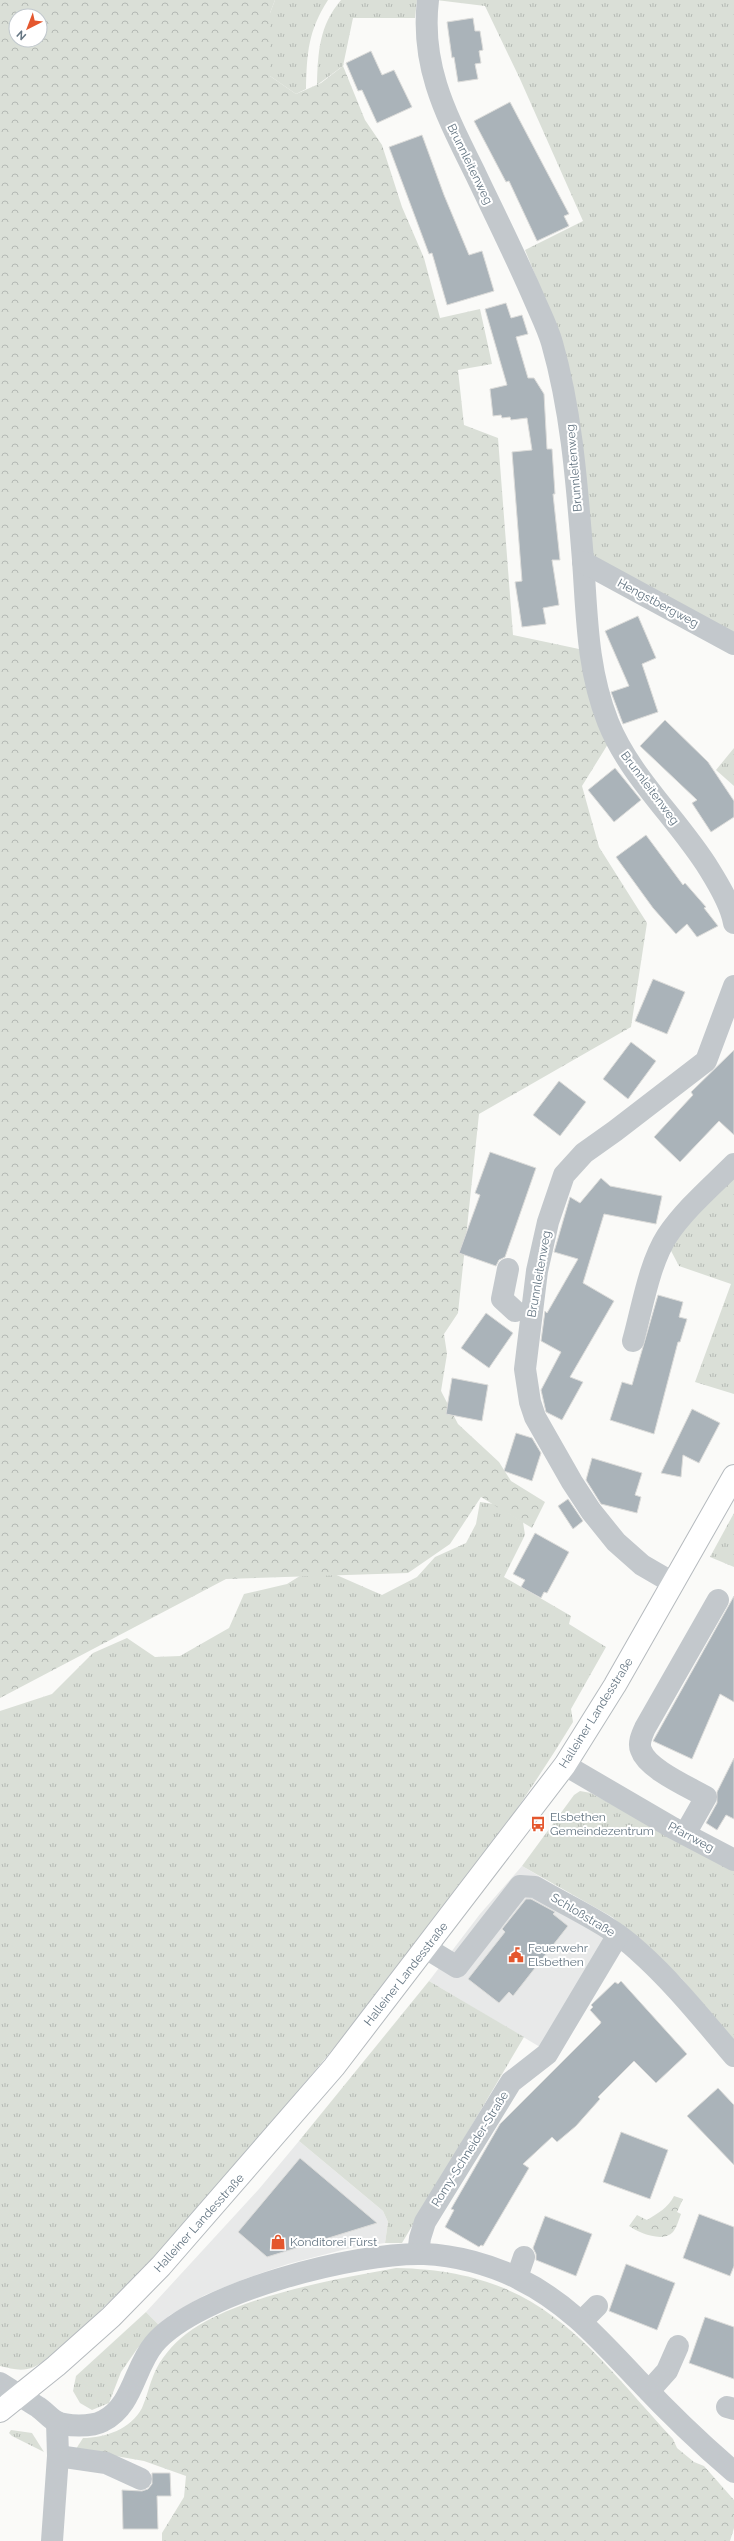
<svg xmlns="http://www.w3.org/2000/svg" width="734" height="2541" viewBox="0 0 734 2541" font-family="Raleway,sans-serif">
  <defs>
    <pattern id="grass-tufts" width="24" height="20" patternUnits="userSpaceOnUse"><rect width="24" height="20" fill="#dadfd7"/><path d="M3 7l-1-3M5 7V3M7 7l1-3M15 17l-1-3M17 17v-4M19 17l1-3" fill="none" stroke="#b4b9b4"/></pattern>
    <pattern id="forest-crowns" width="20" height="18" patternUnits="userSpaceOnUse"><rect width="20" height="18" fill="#dadfd7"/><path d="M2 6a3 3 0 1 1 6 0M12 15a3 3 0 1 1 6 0" fill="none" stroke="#b4b9b4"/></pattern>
  </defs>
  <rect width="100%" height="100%" fill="#fafaf8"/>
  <g fill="#e8e9e9">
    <polygon points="522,1866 617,1922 540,2047 429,1981 480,1914"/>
    <polygon points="299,2141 383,2211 388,2222 385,2243 346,2249 288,2264 247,2278 205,2295 170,2315 159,2325 146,2312 259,2189"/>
  </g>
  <g fill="url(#grass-tufts)">
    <path d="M 275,0 L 328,0 C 308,31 307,53 306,89 L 296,94 L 270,76 L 270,13 Z"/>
    <path d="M 341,0 L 417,0 L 415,18 L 353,18 L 343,66 L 317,85 C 318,52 319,26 341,0 Z"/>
    <polygon points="436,0 734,0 734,639 588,553 549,309 525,250 583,221 520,79 485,6"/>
    <polygon points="734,748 734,786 716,770"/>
    <polygon points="734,1172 734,1394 695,1382 731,1284 679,1266 669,1247"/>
    <path d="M 480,1502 L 494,1504 L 523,1522 L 525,1535 L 504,1577 L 571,1616 L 569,1624 L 606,1647 L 571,1709 L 573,1722 C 492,1855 393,1978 293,2097 C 235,2166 177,2238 111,2300 C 92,2318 56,2357 34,2367 C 22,2372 12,2369 0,2366 L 0,1711 L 52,1694 L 93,1653 L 127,1638 L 155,1657 L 180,1656 L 229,1628 L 244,1594 L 287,1584 L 316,1566 L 382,1595 L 417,1577 L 435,1557 L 466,1543 L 476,1524 Z"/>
    <polygon points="734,1513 734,1567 710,1557"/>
    <polygon points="580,1791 591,1793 734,1870 734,2040 681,1978 612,1917 522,1866 574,1795"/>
    <polygon points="429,1981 524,2037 402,2243 385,2243 388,2222 383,2211 299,2141"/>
    <polygon points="146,2312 159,2325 137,2349 121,2372 109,2403 92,2410 80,2403 73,2391 76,2376"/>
    <polygon points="11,2430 32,2433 44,2452 12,2436 9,2433"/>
  </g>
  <g fill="url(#forest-crowns)" fill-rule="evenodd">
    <path d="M 0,0 L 275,0 L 270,13 L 270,76 L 296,94 L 321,83 L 343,66 L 365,120 L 382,145 L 402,207 L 424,258 L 440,318 L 480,309 L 492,364 L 458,370 L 464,425 L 498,438 L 513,635 L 579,649 L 608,744 L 582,786 L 599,847 L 647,923 L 631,1027 L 479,1114 L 458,1313 L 444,1334 L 447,1354 L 441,1391 L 458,1424 L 499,1462 L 511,1481 L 545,1502 L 532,1528 L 481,1497 L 450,1544 L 408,1573 L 226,1579 L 0,1698 ZM 16,16 L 40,16 L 40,40 L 16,40 Z"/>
    <path d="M 674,2196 L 683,2199 L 677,2212 L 681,2214 C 679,2219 677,2227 673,2232 C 663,2243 639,2233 629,2226 L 637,2215 L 647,2220 C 658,2213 668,2208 674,2196 Z"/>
    <path d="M 396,2268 C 541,2271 583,2341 673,2439 L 677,2448 L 694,2462 L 704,2466 L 734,2500 L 734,2528 L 730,2541 L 162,2541 L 162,2533 L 184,2497 L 186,2476 L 144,2461 L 76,2449 L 83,2438 C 105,2438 131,2429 142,2408 C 147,2397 149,2385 154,2374 C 160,2359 173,2344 186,2334 C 234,2297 336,2279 396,2268 Z"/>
  </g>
  <g fill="#aab3b9" stroke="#dcdcda">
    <polygon points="473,18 475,31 480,31 483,50 479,51 481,63 475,64 478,79 458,82 454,57 452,58 447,22"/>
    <polygon points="371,51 382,75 394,70 412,107 377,123 362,90 358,91 346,63"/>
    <polygon points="510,102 569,214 564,216 569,226 537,241 509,181 506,182 474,121"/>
    <polygon points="422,135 444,195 469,255 482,251 494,291 447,305 432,253 429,254 389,147"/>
    <polygon points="506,303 511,318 522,315 528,334 516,337 528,378 534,378 544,394 547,449 552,449 555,494 553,494 560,560 552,560 559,605 543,608 546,624 522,627 515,582 522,581 512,452 532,450 527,418 511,420 510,417 502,418 501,415 493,416 490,389 507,385 485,309"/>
    <polygon points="638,616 656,658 642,664 658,712 623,724 611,692 629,686 605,631"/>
    <polygon points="665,720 708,762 734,801 734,817 711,832 692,803 697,800 640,746"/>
    <polygon points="615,768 641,800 614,822 588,790"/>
    <polygon points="646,835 683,885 685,883 706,907 704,908 718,926 697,937 687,924 676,934 653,908 616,857"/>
    <polygon points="653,979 685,992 667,1034 635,1021"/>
    <polygon points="631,1042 656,1061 628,1099 603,1079"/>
    <polygon points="734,1050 734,1135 719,1121 680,1162 654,1137 693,1095 691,1092"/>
    <polygon points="559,1081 586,1102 560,1136 533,1115"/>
    <polygon points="490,1152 536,1168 505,1257 499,1260 496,1266 459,1253 480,1195 475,1193"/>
    <polygon points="601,1178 610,1186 662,1196 656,1224 604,1214 583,1283 614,1301 570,1377 583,1382 562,1420 546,1412 541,1390 561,1352 541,1341 545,1311 547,1313 578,1259 554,1252 570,1197 580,1203"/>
    <polygon points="658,1295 683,1302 679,1317 687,1319 680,1342 678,1342 654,1434 610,1420 622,1382 632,1385"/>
    <polygon points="486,1313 513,1333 489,1368 461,1348"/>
    <polygon points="452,1378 488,1385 482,1421 446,1414"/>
    <polygon points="692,1409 720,1423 699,1463 683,1455 681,1477 661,1473"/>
    <polygon points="516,1433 532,1438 541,1453 532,1481 504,1471"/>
    <polygon points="592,1458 642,1473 635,1495 641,1497 637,1513 601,1504 586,1480"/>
    <polygon points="568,1499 583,1521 573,1529 558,1506"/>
    <polygon points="535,1533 569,1552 547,1593 544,1592 541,1598 521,1587 525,1580 513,1574"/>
    <polygon points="734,1596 734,1702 720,1694 692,1759 653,1741"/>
    <polygon points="734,1758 734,1819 726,1815 717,1830 706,1823 717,1803 717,1792"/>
    <polygon points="526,1899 531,1899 555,1912 553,1914 568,1926 513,1996 509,1992 499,2003 468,1979 505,1932 502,1929"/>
    <polygon points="621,1981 687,2054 656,2083 634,2061 598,2097 600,2099 576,2126 557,2142 552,2137 523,2164 529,2168 483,2246 481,2245 479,2247 445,2227 454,2210 451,2209 500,2124 600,2024 601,2022 590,2010 593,2007 591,2005 615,1982 618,1984"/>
    <polygon points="718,2088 734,2105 734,2165 687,2116"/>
    <polygon points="621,2132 668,2150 650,2199 603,2182"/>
    <polygon points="300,2158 377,2223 267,2257 238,2232"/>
    <polygon points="699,2214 734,2227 734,2266 730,2276 683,2258"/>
    <polygon points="545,2216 592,2234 576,2276 536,2260 536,2254 533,2248"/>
    <polygon points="626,2264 675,2283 657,2330 609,2311"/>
    <polygon points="705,2317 734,2327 734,2379 689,2363"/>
    <polygon points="152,2473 170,2473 171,2496 157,2496 158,2529 123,2529 122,2490 142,2491 148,2489 152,2484"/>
  </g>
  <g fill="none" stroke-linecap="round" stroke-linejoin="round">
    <g stroke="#b5babe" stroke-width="24">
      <polyline id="major" points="0,2411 56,2366 111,2317 161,2266 334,2067 565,1765 615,1685 734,1476"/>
    </g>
    <g stroke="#c3c8cc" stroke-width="22">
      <path d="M 428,0 C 420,67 447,116 476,175 C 496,217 517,259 535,301 C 541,315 548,329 552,343 C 572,413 577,487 583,560 C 587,616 587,669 608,722 C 630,777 678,819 709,869 C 719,885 731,905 734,923"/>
      <polyline points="583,562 734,644"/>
      <polyline points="508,1269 502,1299 515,1311"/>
      <path d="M 633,1341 C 642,1309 649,1264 667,1236 C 685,1209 711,1187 734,1164"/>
      <polyline points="673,1583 642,1565 616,1542 591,1511 572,1482 535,1417 530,1402 525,1369 537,1271 548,1222 564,1175 584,1153 615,1131 706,1061 734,986"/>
      <polyline points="565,1765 673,1828 734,1860"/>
      <path d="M 685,1834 L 706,1797 C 689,1787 647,1769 641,1750 C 638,1743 642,1735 645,1728 L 718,1600"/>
      <path d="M 426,1948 L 457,1967 L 520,1886 L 535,1887 C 569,1907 609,1924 638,1951 C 674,1983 703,2020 734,2056"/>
      <polyline points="418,2254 420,2238 425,2222 511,2082 547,2054 618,1935"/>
      <polyline points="517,2277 524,2257"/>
      <polyline points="582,2321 597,2306"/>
      <path d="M 0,2383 C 13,2391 25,2399 38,2407 C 44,2411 49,2417 55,2421 C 66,2427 92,2427 103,2421 C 133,2406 134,2368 154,2344 C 198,2292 357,2252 424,2254 C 455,2255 492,2265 519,2279 C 568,2303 600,2340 637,2379 C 668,2412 700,2443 734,2472"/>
      <polyline points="649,2391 667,2371 678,2346"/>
      <polyline points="727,2407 734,2409"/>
      <polyline points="58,2456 106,2463 141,2479"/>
      <polyline points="52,2541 58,2456 57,2422"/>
    </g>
    <use href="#major" stroke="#fff" stroke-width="22"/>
  </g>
  <defs>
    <g id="bus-bare" transform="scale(1.2)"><path d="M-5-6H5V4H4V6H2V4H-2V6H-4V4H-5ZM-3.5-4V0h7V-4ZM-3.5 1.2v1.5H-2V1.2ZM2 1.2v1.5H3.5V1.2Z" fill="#e4572e" stroke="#fff" stroke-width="2.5" paint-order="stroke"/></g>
    <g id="civic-bare" transform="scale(1.2)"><path d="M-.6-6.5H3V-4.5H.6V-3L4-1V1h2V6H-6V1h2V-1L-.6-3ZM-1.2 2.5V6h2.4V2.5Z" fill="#e4572e" stroke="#fff" stroke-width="2.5" paint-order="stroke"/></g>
    <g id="shop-bare" transform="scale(1.2)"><path d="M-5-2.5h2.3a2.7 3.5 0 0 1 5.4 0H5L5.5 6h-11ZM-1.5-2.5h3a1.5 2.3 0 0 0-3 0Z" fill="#e4572e" stroke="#fff" stroke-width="2.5" paint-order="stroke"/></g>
  </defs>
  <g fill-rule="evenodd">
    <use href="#bus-bare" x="538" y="1824"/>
    <use href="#civic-bare" x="516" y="1955"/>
    <use href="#shop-bare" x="278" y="2242"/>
  </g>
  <g text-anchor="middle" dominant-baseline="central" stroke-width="4" stroke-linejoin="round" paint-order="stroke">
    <g font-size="12" fill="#657683" stroke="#fff">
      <text transform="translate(470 164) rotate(64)">Brunnleitenweg</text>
      <text transform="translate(574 468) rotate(-95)">Brunnleitenweg</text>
      <text transform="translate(658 603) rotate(28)">Hengstbergweg</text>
      <text transform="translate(650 788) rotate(53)">Brunnleitenweg</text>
      <text transform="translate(539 1274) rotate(-80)">Brunnleitenweg</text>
      <text transform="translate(596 1713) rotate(-58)">Halleiner Landesstraße</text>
      <text transform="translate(691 1837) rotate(28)">Pfarrweg</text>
      <text transform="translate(583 1915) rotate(31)">Schloßstraße</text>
      <text transform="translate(406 1974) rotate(-52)">Halleiner Landesstraße</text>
      <text transform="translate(470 2149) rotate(-58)">Romy-Schneider-Straße</text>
      <text transform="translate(199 2223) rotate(-48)">Halleiner Landesstraße</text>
    </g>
    <g font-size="12" fill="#657683" stroke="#fff" text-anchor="start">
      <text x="550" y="1817">Elsbethen<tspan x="550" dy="14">Gemeindezentrum</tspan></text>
      <text x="528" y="1948">Feuerwehr<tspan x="528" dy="14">Elsbethen</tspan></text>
      <text x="290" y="2242">Konditorei Fürst</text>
    </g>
  </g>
  <g transform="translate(28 28) rotate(222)"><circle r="19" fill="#ffffff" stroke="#c1c8cd"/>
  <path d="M0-3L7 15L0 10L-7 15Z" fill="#e4572e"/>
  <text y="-6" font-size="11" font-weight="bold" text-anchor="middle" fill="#657683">N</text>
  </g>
</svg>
